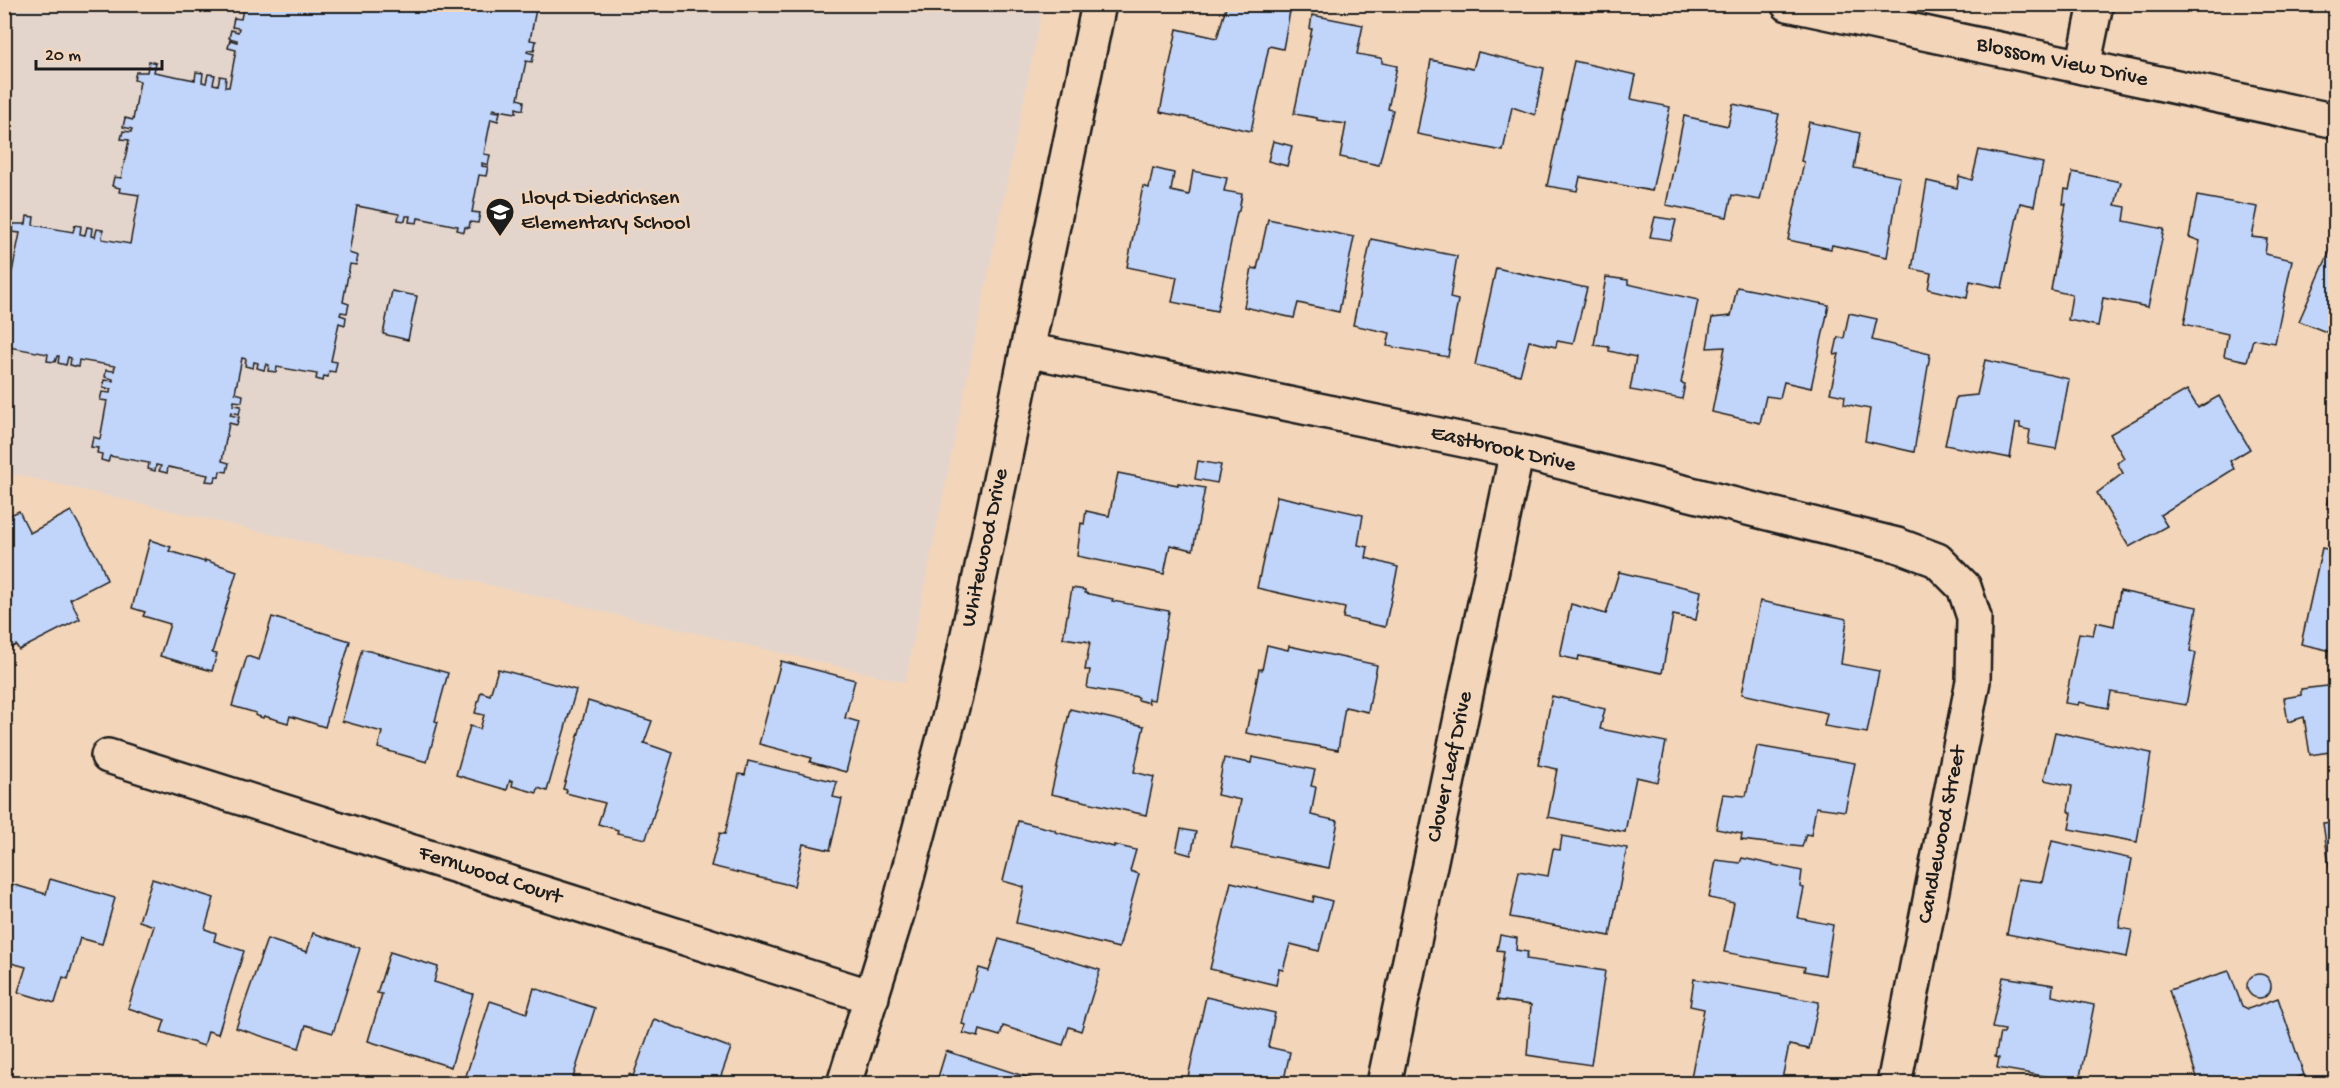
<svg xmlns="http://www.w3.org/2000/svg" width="2340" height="1088" viewBox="0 0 2340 1088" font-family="'Gochi Hand',sans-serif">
  <rect width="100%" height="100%" fill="#f3d5b9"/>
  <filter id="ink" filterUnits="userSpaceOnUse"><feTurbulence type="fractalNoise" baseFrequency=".0167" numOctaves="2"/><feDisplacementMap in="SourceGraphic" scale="12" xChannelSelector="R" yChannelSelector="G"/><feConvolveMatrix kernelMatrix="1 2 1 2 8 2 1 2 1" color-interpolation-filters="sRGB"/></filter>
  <g filter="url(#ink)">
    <polygon fill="#e4d5cc" points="5,5 1043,5 905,682 5,472"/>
    <g fill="#c1d4f9" stroke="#1c1c1c" stroke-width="1.5">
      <polygon points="244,4 537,4 530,40 536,41 534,51 528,50 527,52 534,54 532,62 526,61 518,99 524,101 523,110 516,108 516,113 493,109 492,111 500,112 498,121 491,119 484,154 490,155 488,165 482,163 482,166 488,167 486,176 479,175 472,212 480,213 478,223 470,222 469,228 465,227 464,232 457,230 458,226 418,218 417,223 409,222 410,216 406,216 405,221 398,220 399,214 357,206 349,253 358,256 356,265 350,264 343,302 349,304 347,313 341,312 340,315 346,317 345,325 339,323 331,361 337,362 335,372 329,371 328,377 324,376 323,381 316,379 317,374 277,367 276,372 268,371 269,365 266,364 264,370 257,368 258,363 254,362 253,368 245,366 246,359 242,358 235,393 243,395 242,402 234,401 233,405 241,406 239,414 231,412 230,415 239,417 237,425 229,423 222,461 229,463 227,472 220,471 219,477 216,476 215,482 206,481 208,475 168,467 167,473 159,471 161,466 156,465 155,471 148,469 149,463 110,456 108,462 101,460 102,454 97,453 98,448 91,447 93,437 100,439 107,401 100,400 102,392 110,393 111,389 103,388 104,380 113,381 113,379 105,377 106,370 114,371 115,366 79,360 78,367 70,365 71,358 68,357 66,365 58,363 59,356 57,356 55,362 47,361 48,354 9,347 8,353 4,353 4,311 8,292 4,291 4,284 10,285 10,281 4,279 4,271 12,272 20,233 12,232 13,224 26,224 27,216 34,217 33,225 73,232 75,225 81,226 80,234 85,235 87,227 92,228 91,236 95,237 97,229 103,230 102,239 130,244 139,195 119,192 120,188 112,186 114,177 121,178 129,140 121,139 123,131 131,132 132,129 123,127 125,118 133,120 140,81 134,80 136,72 147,72 149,61 156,63 154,72 195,80 196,72 203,73 202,82 206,83 208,74 215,75 213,84 218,85 220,76 226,77 225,87 229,87 236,50 228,48 230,40 237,42 237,40 229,38 231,30 238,32 239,28 232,27 234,18 241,19"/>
      <polygon points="1227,4 1291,6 1283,49 1269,46 1251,131 1160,112 1177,29 1217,38"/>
      <polygon points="1312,15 1363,25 1357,54 1380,58 1382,59 1382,63 1397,66 1388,109 1393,110 1379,165 1340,157 1346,124 1317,120 1317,118 1294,114 1312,29 1310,29"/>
      <polygon points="1478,52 1544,68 1535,115 1512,107 1503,151 1417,134 1431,60 1473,69"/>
      <polygon points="1574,61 1636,75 1631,99 1670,107 1652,191 1580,177 1577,191 1547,186"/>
      <polygon points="1733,104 1779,114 1760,200 1732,195 1727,217 1666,205 1684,116 1728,126"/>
      <polygon points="1809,122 1860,133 1854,168 1900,177 1887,257 1832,245 1831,249 1788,240 1804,162 1801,161"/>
      <polygon points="1273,141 1292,146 1287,166 1268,161"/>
      <polygon points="1979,150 2043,163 2034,206 2020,203 2002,288 1970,281 1967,298 1928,289 1931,273 1912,269 1927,181 1957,188 1959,176 1972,180"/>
      <polygon points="1153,168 1174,173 1171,191 1189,195 1193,171 1227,178 1224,191 1242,194 1239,211 1237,212 1217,311 1172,302 1177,277 1127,267 1143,186 1149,188"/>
      <polygon points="2073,172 2121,182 2115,205 2126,207 2124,221 2164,229 2148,307 2103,298 2098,326 2068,320 2072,295 2051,290 2066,204 2063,204 2065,189 2069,190"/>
      <polygon points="2197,196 2258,207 2252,237 2267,239 2265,254 2292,260 2275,343 2253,339 2247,361 2224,356 2228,334 2184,324 2200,241 2189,237"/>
      <polygon points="1655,217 1676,220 1671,240 1650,237"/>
      <polygon points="1268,219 1354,237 1339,312 1298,303 1294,318 1244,307 1252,268 1257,269"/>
      <polygon points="2336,237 2336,336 2299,321"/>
      <polygon points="1371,239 1457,256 1450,298 1458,300 1448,357 1387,346 1390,333 1353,325"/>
      <polygon points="1496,268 1587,288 1573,344 1557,341 1556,347 1529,341 1520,375 1475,365"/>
      <polygon points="1606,277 1628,280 1628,284 1698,300 1681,383 1685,384 1682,399 1630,390 1636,357 1609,351 1609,347 1594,345"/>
      <polygon points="1737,287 1829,305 1811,388 1784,382 1780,398 1766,396 1760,423 1712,412 1725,347 1707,348 1712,318 1731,316"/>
      <polygon points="392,291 417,296 408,340 383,334"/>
      <polygon points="1849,313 1877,319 1872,340 1930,354 1914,452 1865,441 1870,409 1844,404 1845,396 1830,393 1839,354 1834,355 1838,337 1844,338"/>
      <polygon points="1985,360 2069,379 2056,449 2028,444 2030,430 2020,428 2020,423 2016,423 2010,458 1945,445 1956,397 1977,395"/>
      <polygon points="2187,390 2198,408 2219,396 2250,449 2230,461 2234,469 2160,515 2167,526 2129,547 2097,493 2123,473 2117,463 2124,458 2110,434"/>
      <polygon points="1198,461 1221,465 1217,483 1195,479"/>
      <polygon points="2336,468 2336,509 2327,508"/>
      <polygon points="1118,473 1178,485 1178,483 1205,488 1193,550 1170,545 1164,574 1077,556 1081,523 1084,524 1086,511 1109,516"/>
      <polygon points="1277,496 1363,515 1358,545 1368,547 1366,558 1398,567 1385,627 1343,618 1345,608 1257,588"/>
      <polygon points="19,511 30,533 71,511 100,562 107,580 70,599 80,619 19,650 16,645 4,651 4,598 9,596 4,586 4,518"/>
      <polygon points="150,540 171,547 169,551 205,562 205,560 237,571 212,653 217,654 212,671 160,656 170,624 143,616 145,612 132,608"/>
      <polygon points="2322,548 2336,551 2336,652 2301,644"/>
      <polygon points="1619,572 1701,591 1696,620 1673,615 1662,673 1579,656 1578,660 1560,656 1571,604 1606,614"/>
      <polygon points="1072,588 1085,590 1085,593 1113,599 1112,601 1169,611 1154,700 1148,699 1149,703 1138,700 1138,697 1087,688 1090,670 1085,670 1090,642 1063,638"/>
      <polygon points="2120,591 2197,607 2190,651 2196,653 2186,705 2111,692 2108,708 2079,702 2078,705 2065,703 2079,633 2093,635 2096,622 2114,626"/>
      <polygon points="1760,601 1847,619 1841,664 1879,671 1867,733 1824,726 1827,713 1742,694"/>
      <polygon points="272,617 350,641 325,727 290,716 288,723 264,716 263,718 255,715 256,713 232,706 247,656 259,660"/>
      <polygon points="1267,645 1288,650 1289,646 1377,665 1368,712 1345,707 1338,750 1246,733 1259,669 1262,670"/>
      <polygon points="362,649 448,673 435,721 438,722 427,762 378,748 382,732 342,721"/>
      <polygon points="781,661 855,680 845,718 859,722 846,772 810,762 812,758 759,744"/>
      <polygon points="498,669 576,690 547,791 538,788 537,793 512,786 513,781 510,780 507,790 456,775 470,726 480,729 484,715 475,713 481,692 490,695"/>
      <polygon points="2336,685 2336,751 2310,755 2304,717 2288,722 2284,698 2301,695 2301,689"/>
      <polygon points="1552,696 1605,709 1600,729 1666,742 1658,782 1636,777 1625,832 1548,817 1557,769 1538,765"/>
      <polygon points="588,701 652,721 644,743 673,753 646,839 617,833 618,830 598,824 605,803 566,793 567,790 563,789"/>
      <polygon points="1070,709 1144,726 1134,772 1154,777 1146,815 1051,794"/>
      <polygon points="2055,732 2151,753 2137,842 2069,829 2072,813 2068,811 2072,786 2044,780"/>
      <polygon points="1757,746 1855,763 1845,811 1816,807 1811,835 1806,834 1802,847 1741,840 1742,834 1716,829 1723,794 1746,796"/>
      <polygon points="1252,757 1315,770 1311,786 1316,787 1311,815 1338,821 1329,868 1231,848 1241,800 1217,795 1224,758 1251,763"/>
      <polygon points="748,761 837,782 833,797 842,799 830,850 803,844 794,886 711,866 720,833 725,834 739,774 745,775"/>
      <polygon points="1018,821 1055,830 1055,832 1114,847 1114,845 1136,850 1130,871 1139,874 1119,948 1016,923 1024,887 1003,881"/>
      <polygon points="2336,822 2336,913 2323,823"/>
      <polygon points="1181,829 1196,832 1191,855 1176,851"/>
      <polygon points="1562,836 1627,848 1610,936 1510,917 1519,871 1548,876 1553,849 1560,850"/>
      <polygon points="2052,841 2132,859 2119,928 2132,930 2127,957 2007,934 2018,879 2042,882"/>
      <polygon points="1742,858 1802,871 1800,887 1804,888 1798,918 1833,925 1825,975 1804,971 1805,967 1724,952 1734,903 1709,898 1716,860 1740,863"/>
      <polygon points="50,879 115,898 102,944 80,938 68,979 63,977 55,1003 18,992 26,967 4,961 4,882 46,894"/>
      <polygon points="152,879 214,898 205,929 216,933 214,941 244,951 218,1034 208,1031 204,1046 161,1032 165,1020 128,1008 154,926 139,921"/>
      <polygon points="1231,882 1313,902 1314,896 1332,901 1319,951 1290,944 1283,970 1279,969 1276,985 1210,969"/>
      <polygon points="313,933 360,948 333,1033 306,1025 299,1048 236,1028 267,939 307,952"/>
      <polygon points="1500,935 1517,938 1516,950 1528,952 1526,959 1605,971 1591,1065 1527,1055 1531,1005 1497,1000 1504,951 1497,950"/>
      <polygon points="999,939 1100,970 1081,1031 1069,1027 1063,1045 1003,1026 1000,1036 980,1030 978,1037 963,1033 966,1025 962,1024 970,991 972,992 979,968 989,971"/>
      <polygon points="390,952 438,967 434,982 473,994 451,1067 368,1041 382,994 377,993"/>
      <polygon points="2229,971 2242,1006 2248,1009 2278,998 2304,1075 2277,1084 2260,1084 2258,1080 2246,1084 2199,1084 2169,990"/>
      <circle cx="2259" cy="986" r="12"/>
      <polygon points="2003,977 2053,985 2052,996 2094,1005 2079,1082 1997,1068 1999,1058 1995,1057 2000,1033 2004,1033 2005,1030 1992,1028"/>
      <polygon points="1694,979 1819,1002 1809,1049 1789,1045 1781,1084 1690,1083 1704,1009 1690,1006"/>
      <polygon points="534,988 595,1008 571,1084 464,1082 490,1001 527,1013"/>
      <polygon points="1206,997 1275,1013 1268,1047 1290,1052 1283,1084 1220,1084 1188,1077"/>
      <polygon points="654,1019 731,1048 718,1084 626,1084 629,1074 633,1076"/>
      <polygon points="946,1051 1039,1081 1038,1084 936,1084"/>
    </g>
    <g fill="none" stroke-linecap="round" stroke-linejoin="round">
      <g stroke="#1c1c1c" stroke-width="38">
        <g id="minor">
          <polyline points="1788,4 2336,121"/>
          <polyline points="2083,67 2096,4"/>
          <polyline points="1027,350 1517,451 1897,545 1937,560 1964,587 1974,617 1973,681 1894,1084"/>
          <polyline points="108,756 872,997"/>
          <polyline points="844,1084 898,911 956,692 1099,4"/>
          <polyline points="1384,1084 1517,451"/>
        </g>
      </g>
      <use href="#minor" stroke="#f3d5b9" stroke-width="33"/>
    </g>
  </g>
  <defs>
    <g id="school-pin" transform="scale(1.5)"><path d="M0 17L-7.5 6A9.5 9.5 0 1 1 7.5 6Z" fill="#1c1c1c" stroke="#f3d5b9"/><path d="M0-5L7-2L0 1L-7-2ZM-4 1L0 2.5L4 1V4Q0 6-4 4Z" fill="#fff"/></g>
  </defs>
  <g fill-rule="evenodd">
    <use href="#school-pin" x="500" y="212"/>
  </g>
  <g text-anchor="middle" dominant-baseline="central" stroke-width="4.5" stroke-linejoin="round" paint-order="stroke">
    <g font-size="22" fill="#1c1c1c" stroke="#f3d5b9">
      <text transform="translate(2062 63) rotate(12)">Blossom View Drive</text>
      <text transform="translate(1503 450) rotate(13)">Eastbrook Drive</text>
      <text transform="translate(986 548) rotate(-78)">Whitewood Drive</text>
      <text transform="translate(1451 767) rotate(-78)">Clover Leaf Drive</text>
      <text transform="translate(1943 835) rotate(-79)">Candlewood Street</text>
      <text transform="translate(490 876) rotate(18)">Fernwood Court</text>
    </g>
    <g font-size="22" fill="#1c1c1c" stroke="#f3d5b9" text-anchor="start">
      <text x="521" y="199">Lloyd Diedrichsen<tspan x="521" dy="25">Elementary School</tspan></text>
    </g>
  </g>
  <rect width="2340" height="1088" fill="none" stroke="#f3d5b9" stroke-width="24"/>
  <rect x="12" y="12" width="2316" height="1064" fill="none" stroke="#1c1c1c" stroke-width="2" filter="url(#ink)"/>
  <path d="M36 60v9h126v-9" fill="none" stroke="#1c1c1c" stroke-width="3"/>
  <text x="45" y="60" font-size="18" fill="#1c1c1c" stroke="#f3d5b9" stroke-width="4.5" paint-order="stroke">20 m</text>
</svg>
